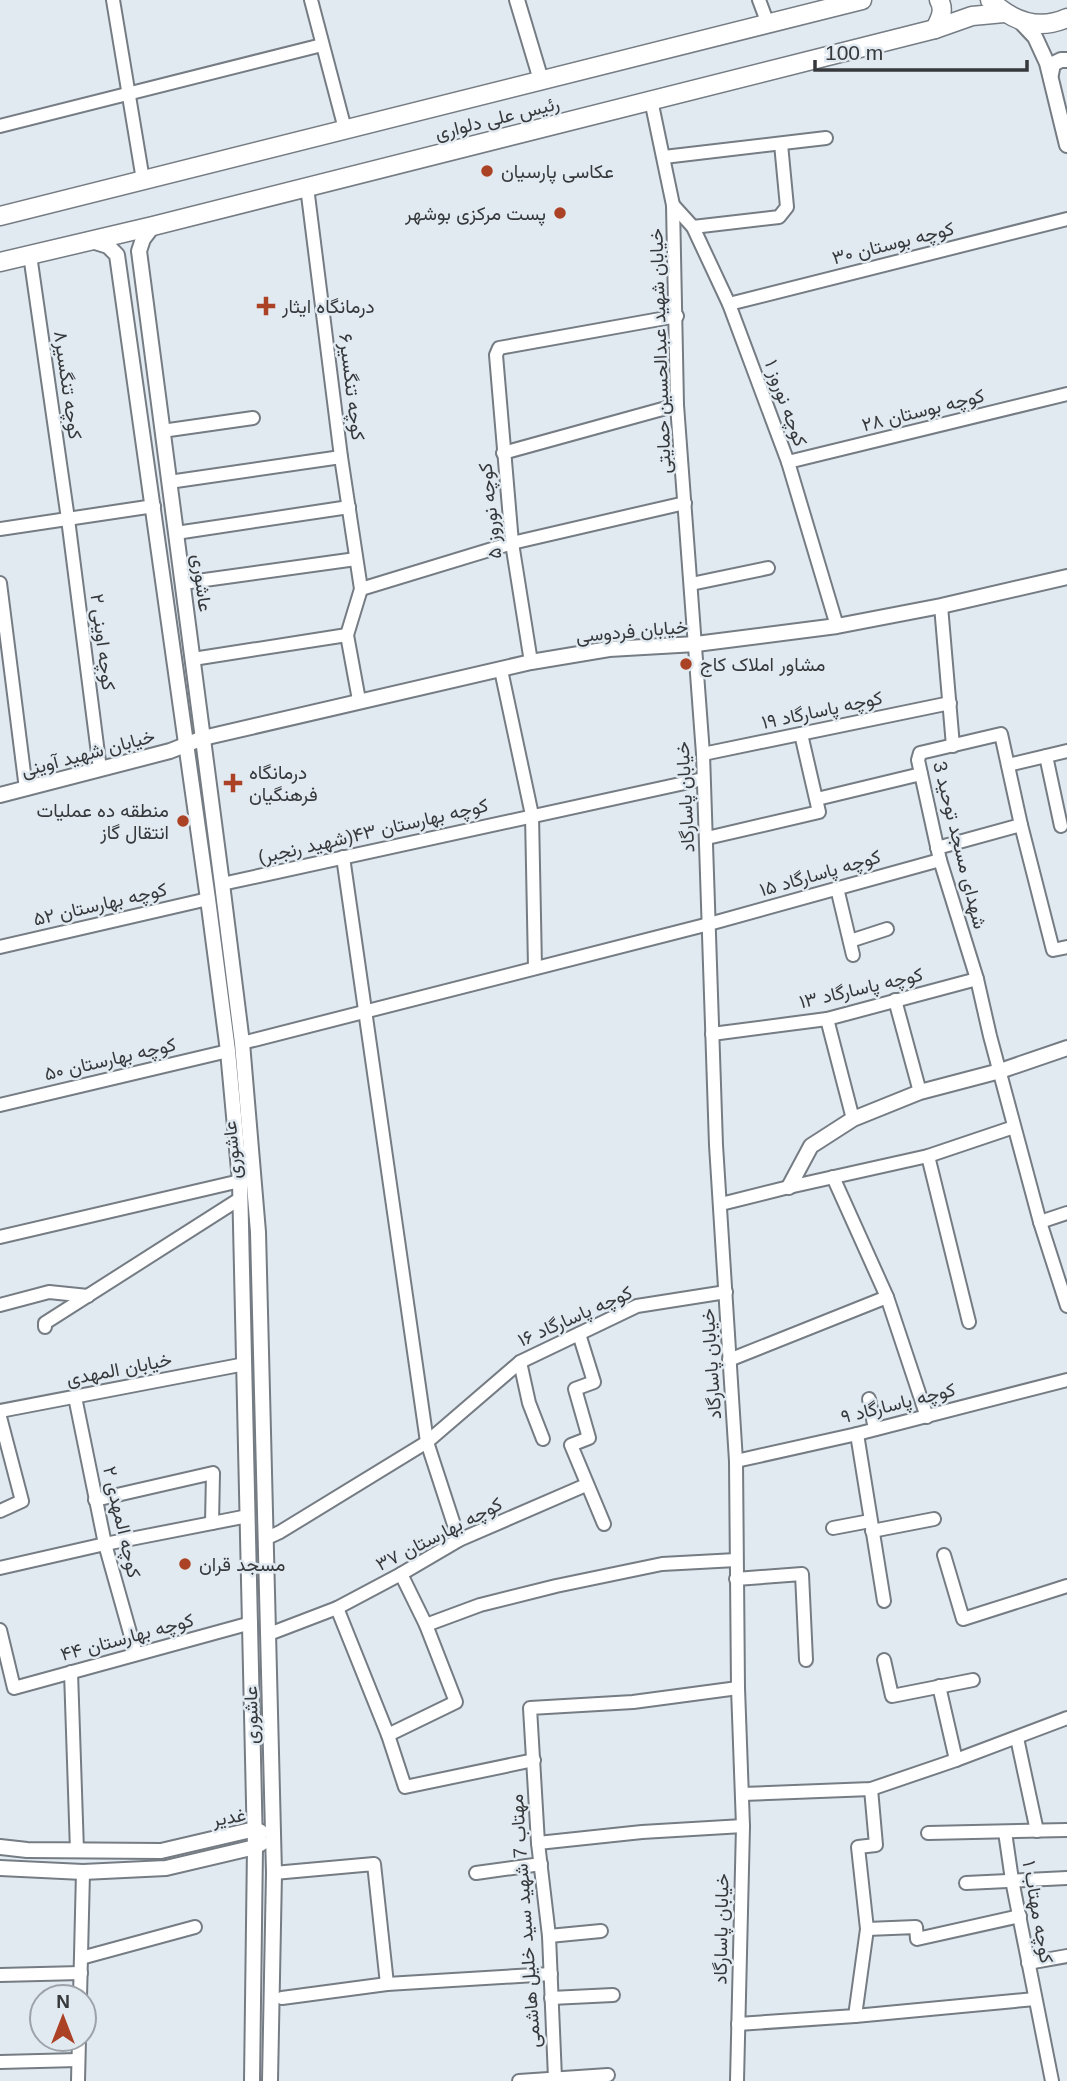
<svg xmlns="http://www.w3.org/2000/svg" width="1067" height="2081" viewBox="0 0 1067 2081" font-family="Arial,Vazirmatn,sans-serif">
  <rect width="100%" height="100%" fill="#e2eaf1"/>
  <g fill="none" stroke-linecap="round" stroke-linejoin="round">
    <g stroke="#757c83" stroke-width="16">
      <g id="minor">
        <polyline points="113,0 143,180"/>
        <polyline points="311,0 345,129"/>
        <polyline points="759,0 768,24"/>
        <polyline points="651,100 673,205 677,405 703,754 716,1145 736,1461 738,1688 743,1826 737,2081"/>
        <polyline points="0,126 322,45"/>
        <polyline points="664,157 826,138"/>
        <polyline points="307,187 341,457 361,589 347,635 359,700"/>
        <polyline points="673,205 693,227 729,304 788,462 837,626"/>
        <polyline points="693,227 779,217 787,207 781,144"/>
        <polyline points="30,255 68,519 100,769"/>
        <polyline points="729,304 1067,219"/>
        <polyline points="162,431 253,418"/>
        <polyline points="503,453 677,405"/>
        <polyline points="788,462 1067,394"/>
        <polyline points="169,482 341,457"/>
        <polyline points="0,529 154,506"/>
        <polyline points="176,533 349,507"/>
        <polyline points="0,583 26,789"/>
        <polyline points="183,583 356,559"/>
        <polyline points="691,584 768,568"/>
        <polyline points="361,589 512,543 685,503"/>
        <polyline points="941,606 953,746"/>
        <polyline points="193,659 347,635"/>
        <polyline points="531,662 512,543 496,355 499,348 677,316"/>
        <polyline points="501,670 532,815 535,968"/>
        <polyline points="703,754 950,703"/>
        <polyline points="1046,756 1061,826"/>
        <polyline points="1008,765 1067,751"/>
        <polyline points="817,799 921,774"/>
        <polyline points="707,838 819,812 801,734"/>
        <polyline points="937,848 1021,825"/>
        <polyline points="343,857 427,1442 459,1540"/>
        <polyline points="222,884 703,779"/>
        <polyline points="837,888 853,955"/>
        <polyline points="850,941 887,929"/>
        <polyline points="0,947 208,899"/>
        <polyline points="1067,947 1053,950 1021,825 1001,734 920,753 918,760 940,860 977,979 990,1036 1040,1222 1067,1306"/>
        <polyline points="895,1000 920,1092"/>
        <polyline points="827,1019 853,1119"/>
        <polyline points="712,1034 827,1019 977,979"/>
        <polyline points="242,1043 709,924 940,860"/>
        <polyline points="0,1105 228,1051"/>
        <polyline points="928,1156 969,1322"/>
        <polyline points="833,1177 887,1297 927,1417"/>
        <polyline points="721,1204 789,1187 928,1156 1014,1127"/>
        <polyline points="1040,1222 1067,1213"/>
        <polyline points="0,1237 240,1181"/>
        <polyline points="0,1305 49,1292 88,1296"/>
        <polyline points="45,1327 45,1323 241,1198"/>
        <polyline points="579,1334 594,1382 575,1389 589,1438 571,1445 604,1524"/>
        <polyline points="729,1360 887,1297"/>
        <polyline points="520,1362 529,1403 543,1439"/>
        <polyline points="75,1397 105,1544 136,1654"/>
        <polyline points="869,1399 875,1429"/>
        <polyline points="0,1411 245,1364"/>
        <polyline points="0,1417 22,1501 0,1511"/>
        <polyline points="857,1434 884,1601"/>
        <polyline points="736,1461 857,1434 1067,1380"/>
        <polyline points="95,1500 213,1473 212,1523"/>
        <polyline points="833,1528 870,1521"/>
        <polyline points="872,1531 934,1519"/>
        <polyline points="267,1538 280,1532 427,1442 520,1362 637,1306 726,1292"/>
        <polyline points="944,1555 963,1619 1067,1586"/>
        <polyline points="0,1568 105,1544 248,1516"/>
        <polyline points="736,1579 802,1574 806,1660"/>
        <polyline points="337,1608 388,1735 405,1787 534,1760"/>
        <polyline points="426,1625 480,1605 556,1586 662,1564 736,1560"/>
        <polyline points="0,1630 14,1688 251,1623"/>
        <polyline points="269,1634 337,1608 401,1574 459,1540 586,1485"/>
        <polyline points="884,1660 892,1696 973,1680"/>
        <polyline points="71,1672 77,1851"/>
        <polyline points="939,1686 956,1760"/>
        <polyline points="388,1735 456,1702 426,1625 401,1574"/>
        <polyline points="1017,1738 1037,1831"/>
        <polyline points="742,1794 871,1789 956,1760 1067,1718"/>
        <polyline points="1005,1832 1012,1880 1052,2081"/>
        <polyline points="928,1833 1067,1830"/>
        <polyline points="538,1843 642,1832 743,1826"/>
        <polyline points="274,1873 374,1864 387,1984"/>
        <polyline points="476,1873 541,1864"/>
        <polyline points="966,1883 1067,1878"/>
        <polyline points="867,1929 916,1927 917,1939 1020,1916"/>
        <polyline points="549,1936 601,1931"/>
        <polyline points="81,1958 195,1927"/>
        <polyline points="1028,1963 1067,1956"/>
        <polyline points="0,1975 81,1973"/>
        <polyline points="80,1997 83,1872"/>
        <polyline points="282,1998 387,1984 551,1974"/>
        <polyline points="551,1998 613,1995"/>
        <polyline points="855,2016 1035,1999"/>
        <polyline points="738,2024 855,2016 867,1929 858,1847 876,1845 871,1789"/>
        <polyline points="0,2062 78,2060"/>
        <polyline points="555,2078 549,1936 538,1843 530,1708 633,1702 738,1688"/>
        <polyline points="78,2081 79,2039"/>
        <polyline points="519,2081 608,2075"/>
      </g>
    </g>
    <g stroke="#757c83" stroke-width="18">
      <g id="tertiary">
        <polyline points="517,0 541,80"/>
        <polyline points="1020,21 1035,37 1047,63 1067,145"/>
        <polyline points="1051,74 1053,64 1061,60 1067,60"/>
        <polyline points="153,226 143,239 139,251 222,884 242,1043 258,1232 274,1873 270,2081"/>
        <polyline points="92,241 108,246 117,255 208,899 228,1051 240,1181 255,1847 252,2081"/>
        <polyline points="0,795 170,751 203,738 531,662 609,649 696,644 837,626 941,606 1067,577"/>
        <polyline points="789,1187 811,1146 853,1119 920,1092 1000,1071 1067,1048"/>
        <polyline points="0,1847 27,1850 161,1851 255,1829 261,1832"/>
        <polyline points="0,1868 83,1872 166,1868 255,1847 262,1843"/>
      </g>
    </g>
    <g stroke="#757c83" stroke-width="21">
      <g id="secondary">
        <path d="M 990,0 C 1012,21 1038,31 1067,18"/>
        <path d="M 935,29 C 940,19 945,10 939,0"/>
        <polyline points="0,216 862,0"/>
        <polyline points="0,262 153,226 816,59 935,29 972,16 1004,13"/>
      </g>
    </g>
    <use href="#minor" stroke="#fff" stroke-width="12"/>
    <use href="#tertiary" stroke="#fff" stroke-width="14"/>
    <use href="#secondary" stroke="#fff" stroke-width="18"/>
  </g>
  <g fill="#ab4225" stroke="#e2eaf1" stroke-width="2.5">
    <circle cx="487" cy="171" r="7"/>
    <circle cx="560" cy="213" r="7"/>
    <path d="M262.5 295.5h7v7h7v7h-7v7h-7v-7h-7v-7h7z"/>
    <circle cx="686" cy="664" r="7"/>
    <path d="M229.5 772.5h7v7h7v7h-7v7h-7v-7h-7v-7h7z"/>
    <circle cx="183" cy="821" r="7"/>
    <circle cx="185" cy="1564" r="7"/>
  </g>
  <g text-anchor="middle" dominant-baseline="central" stroke-width="5" stroke-linejoin="round" paint-order="stroke">
    <g font-size="19" fill="#36393c" stroke="#e2eaf1">
      <text transform="translate(497 118) rotate(-14)">رئیس علی دلواری</text>
      <text transform="translate(893 243) rotate(-14)">کوچه بوستان ۳۰</text>
      <text transform="translate(660 351) rotate(-92)">خیابان شهید عبدالحسین حمایتی</text>
      <text transform="translate(68 385) rotate(82)">کوچه تنگسیر۸</text>
      <text transform="translate(352 387) rotate(83)">کوچه تنگسیر۶</text>
      <text transform="translate(786 403) rotate(70)">کوچه نوروز ۱</text>
      <text transform="translate(923 410) rotate(-14)">کوچه بوستان ۲۸</text>
      <text transform="translate(490 511) rotate(-96)">کوچه نوروز ۵</text>
      <text transform="translate(202 583) rotate(83)">عاشوری</text>
      <text transform="translate(632 631) rotate(-5)">خیابان فردوسی</text>
      <text transform="translate(103 642) rotate(83)">کوچه اوینی ۲</text>
      <text transform="translate(822 710) rotate(-12)">کوچه پاسارگاد ۱۹</text>
      <text transform="translate(88 753) rotate(-15)">خیابان شهید آوینی</text>
      <text transform="translate(685 797) rotate(-93)">خیابان پاسارگاد</text>
      <text transform="translate(373 831) rotate(-13)">کوچه بهارستان ۴۳(شهید رنجبر)</text>
      <text transform="translate(960 845) rotate(76)">شهدای مسجد توحید 3</text>
      <text transform="translate(820 873) rotate(-16)">کوچه پاسارگاد ۱۵</text>
      <text transform="translate(100 904) rotate(-13)">کوچه بهارستان ۵۲</text>
      <text transform="translate(861 988) rotate(-13)">کوچه پاسارگاد ۱۳</text>
      <text transform="translate(110 1059) rotate(-13)">کوچه بهارستان ۵۰</text>
      <text transform="translate(232 1150) rotate(-95)">عاشوری</text>
      <text transform="translate(575 1316) rotate(-24)">کوچه پاسارگاد ۱۶</text>
      <text transform="translate(711 1364) rotate(-94)">خیابان پاسارگاد</text>
      <text transform="translate(119 1369) rotate(-11)">خیابان المهدی</text>
      <text transform="translate(898 1403) rotate(-14)">کوچه پاسارگاد ۹</text>
      <text transform="translate(122 1522) rotate(77)">کوچه المهدی ۲</text>
      <text transform="translate(439 1534) rotate(-27)">کوچه بهارستان ۳۷</text>
      <text transform="translate(127 1637) rotate(-15)">کوچه بهارستان ۴۴</text>
      <text transform="translate(251 1715) rotate(-91)">عاشوری</text>
      <text transform="translate(229 1817) rotate(-10)">غدیر</text>
      <text transform="translate(1038 1912) rotate(80)">کوچه مهتاب ۱</text>
      <text transform="translate(525 1921) rotate(-94)">مهتاب 7 شهید سید خلیل هاشمی</text>
      <text transform="translate(721 1929) rotate(-89)">خیابان پاسارگاد</text>
    </g>
    <g font-size="19" fill="#36393c" stroke="#e2eaf1" text-anchor="start">
      <text x="501" y="171">عکاسی پارسیان</text>
      <text x="546" y="213" text-anchor="end">پست مرکزی بوشهر</text>
      <text x="282" y="306">درمانگاه ایثار</text>
      <text x="700" y="664">مشاور املاک کاج</text>
      <text x="249" y="772">درمانگاه<tspan x="249" dy="22">فرهنگیان</tspan></text>
      <text x="169" y="810" text-anchor="end">منطقه ده عملیات<tspan x="169" dy="22">انتقال گاز</tspan></text>
      <text x="199" y="1564">مسجد قران</text>
    </g>
  </g>
  <g transform="translate(63 2018)"><circle r="33" fill="#e2eaf1" stroke="#9da3a9" stroke-width="2"/>
  <path d="M0-5L12 26L0 18L-12 26Z" fill="#ab4225"/>
  <text y="-10" font-size="19" font-weight="bold" text-anchor="middle" fill="#36393c">N</text>
  </g>
  <path d="M815 60v10h212v-10" fill="none" stroke="#36393c" stroke-width="3.5"/>
  <text x="825" y="60" font-size="21" fill="#36393c" stroke="#e2eaf1" stroke-width="5" paint-order="stroke">100 m</text>
</svg>
